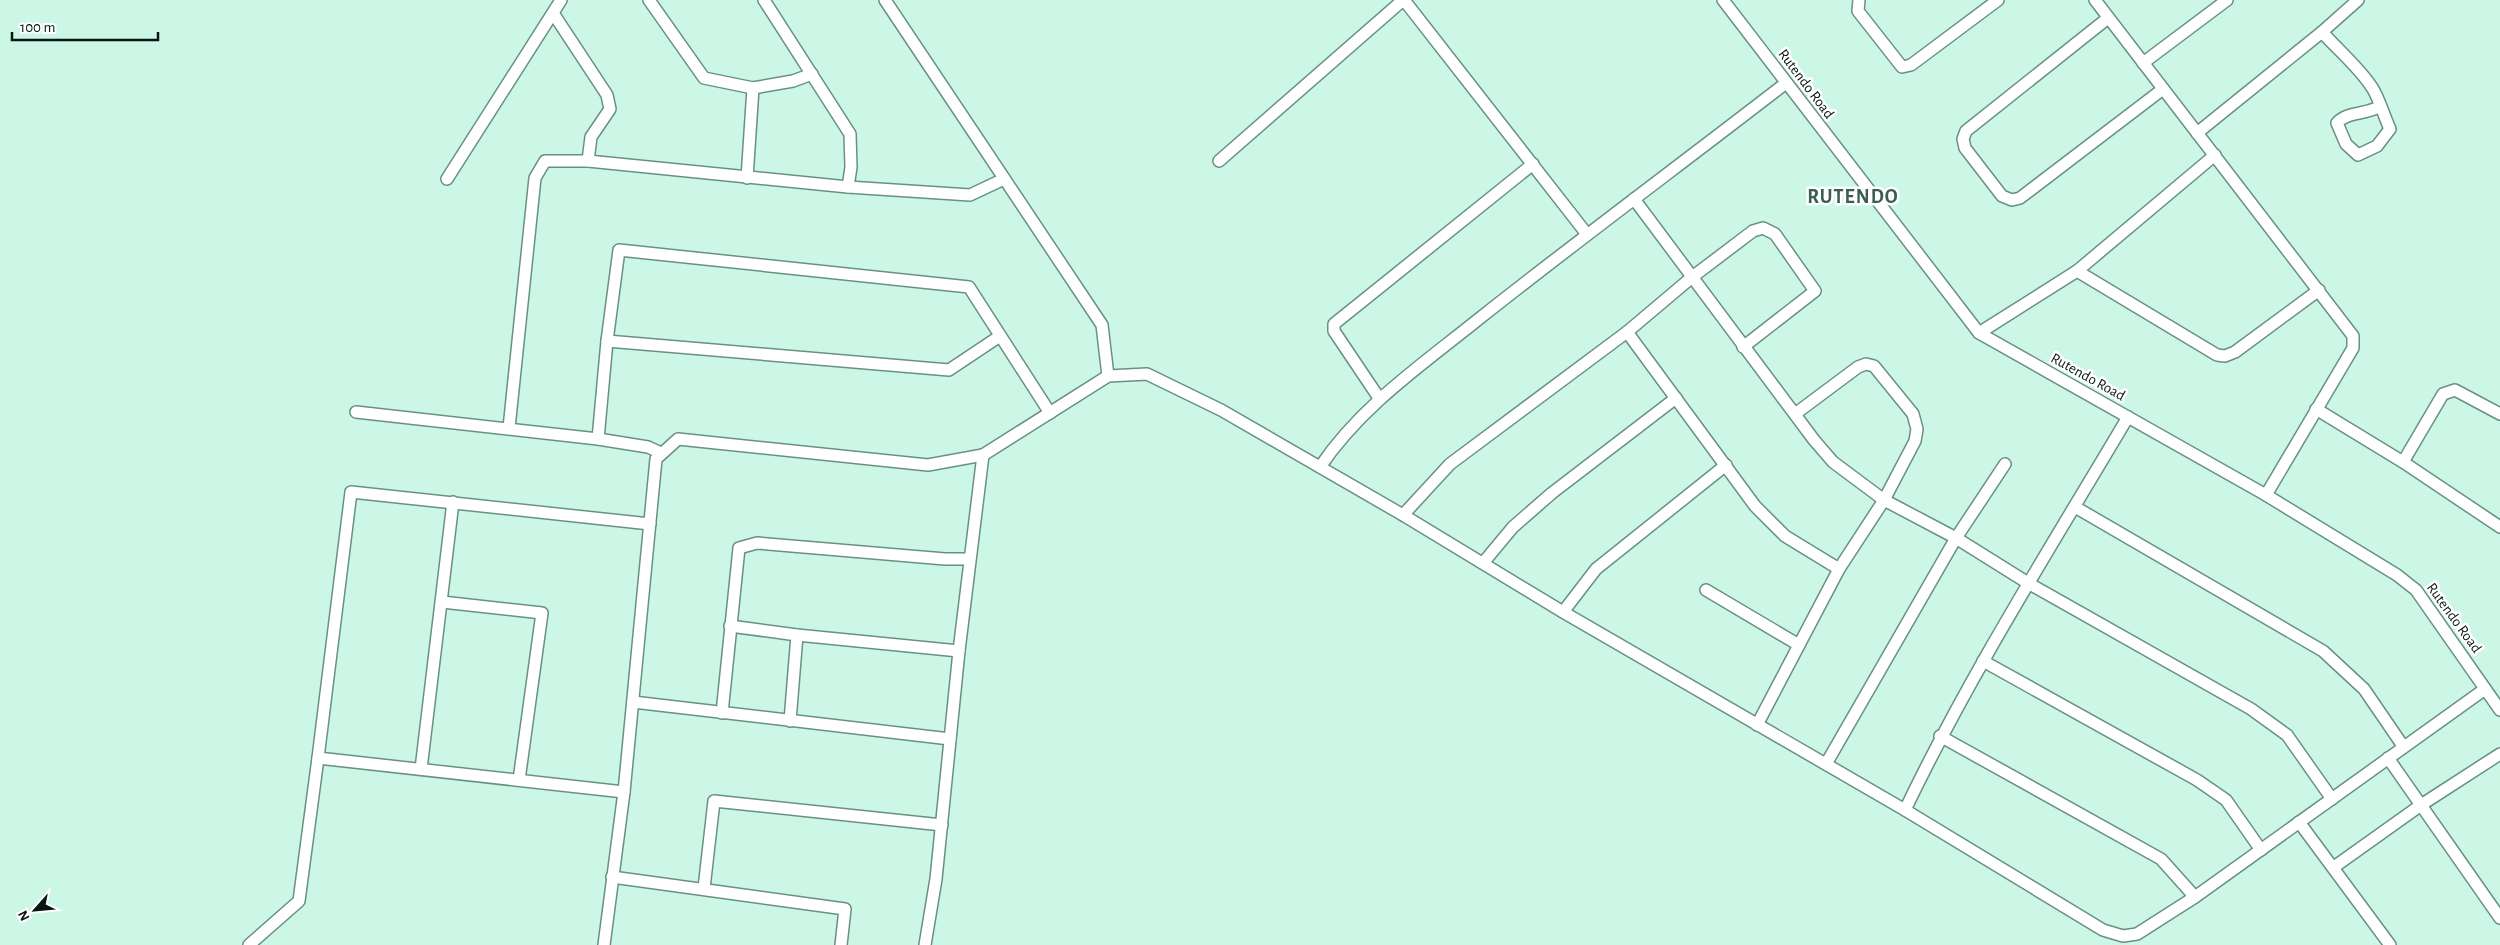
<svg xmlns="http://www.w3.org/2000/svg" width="2500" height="945" viewBox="0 0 2500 945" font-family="'Alegreya Sans',sans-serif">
  <rect width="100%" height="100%" fill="#ccf6e6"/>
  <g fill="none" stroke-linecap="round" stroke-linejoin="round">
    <g stroke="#699183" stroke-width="14">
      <g id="street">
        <polyline points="649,0 704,78 753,88 793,81 812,74"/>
        <polyline points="764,0 850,134 851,167 848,187"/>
        <polyline points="885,0 1102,325 1108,376"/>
        <polyline points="1404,0 1586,233"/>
        <polyline points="1723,0 1979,333 2266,495 2397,575 2416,590 2500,710"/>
        <polyline points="1859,0 1858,11 1902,67 1911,65 1998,0"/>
        <polyline points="2095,0 2353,336 2353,348 2266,495"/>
        <polyline points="553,13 607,95 610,109 591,137 588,161"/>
        <polyline points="2108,18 1966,131 1963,139 1965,148 2002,196 2012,200 2020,198 2163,89"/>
        <path d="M 2322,32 C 2338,50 2360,68 2373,89 C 2380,101 2384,116 2390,129 L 2377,146 L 2358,155 L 2346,144 L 2337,123 C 2347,111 2367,115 2380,106"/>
        <polyline points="2143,63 2227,0"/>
        <polyline points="2197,133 2322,32 2358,0"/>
        <polyline points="2215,155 2077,271 2217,355 2225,356 2235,352 2319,290"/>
        <polyline points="1219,161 1403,0"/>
        <polyline points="747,178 753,88"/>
        <polyline points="447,179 561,0"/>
        <polyline points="1634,199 1814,440 1833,462 1884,500 1956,538 2028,583 2251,709 2287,735 2332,799"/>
        <polyline points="1627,332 1755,506 1785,536 1839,569"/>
        <polyline points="1979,333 2077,271"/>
        <polyline points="607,341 949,370 1000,336"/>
        <polyline points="1379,398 1334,331 1334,324 1533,164"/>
        <polyline points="2316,409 2403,462 2500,527"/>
        <polyline points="356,412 598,439 648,447 661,453"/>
        <polyline points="509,428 535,178 545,161 588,161 848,187 970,195 1004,179"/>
        <polyline points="598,439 607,341 619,250 969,287 1050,413"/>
        <polyline points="2403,462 2443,394 2455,390 2500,414"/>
        <path d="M 1320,467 C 1361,406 1423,364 1480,318 C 1581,238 1684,162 1786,83"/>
        <polyline points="2075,507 2323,651 2364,689 2403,746"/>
        <polyline points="1403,515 1450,464 1627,332 1691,278 1753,231 1763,228 1775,234 1815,291 1743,347"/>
        <polyline points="1483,563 1513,527 1552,493 1676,398"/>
        <polyline points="1706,590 1799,645"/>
        <polyline points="442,602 542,613 519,780"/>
        <polyline points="1563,612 1596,569 1726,465"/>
        <polyline points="730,626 797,635 959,651"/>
        <polyline points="1983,661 2197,780 2226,800 2261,850"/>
        <polyline points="633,702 950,739"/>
        <polyline points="722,713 739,548 757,543 945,559 969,559"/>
        <polyline points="790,721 797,635"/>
        <polyline points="1757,725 1839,569 1884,500 1915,441 1917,429 1913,414 1874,366 1866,364 1858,367 1795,414"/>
        <polyline points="1940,736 2161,859 2195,897"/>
        <polyline points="2388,758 2500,918"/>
        <polyline points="1826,764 1956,538 2005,464"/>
        <polyline points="421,769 453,502"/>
        <polyline points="624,792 318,758 351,492 650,524"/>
        <path d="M 1905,810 C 1970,674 2051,547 2128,417"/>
        <polyline points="2299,822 2390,945"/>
        <polyline points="2334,867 2421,805 2500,754"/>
        <polyline points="612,877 845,909 841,945"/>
        <polyline points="704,888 714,801 942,825"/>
        <polyline points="249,945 299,901 318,758"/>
        <polyline points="604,945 624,792 656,459 678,439 928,465 983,455 1108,376 1147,374 1221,410 1403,515 1563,612 1905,810 2103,930 2123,936 2137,934 2195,897 2485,689"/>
        <polyline points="925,945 936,879 959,651 983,455"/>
      </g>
    </g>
    <use href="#street" stroke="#fff" stroke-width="11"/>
  </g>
  <g text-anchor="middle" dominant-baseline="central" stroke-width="5" stroke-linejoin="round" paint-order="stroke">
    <g font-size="15" fill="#061611" stroke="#fff">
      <text transform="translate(1806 84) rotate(53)">Rutendo Road</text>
      <text transform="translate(2088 377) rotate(29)">Rutendo Road</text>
      <text transform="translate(2454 618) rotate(54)">Rutendo Road</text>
    </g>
    <g font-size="20" font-weight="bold" letter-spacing="1" fill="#395f52" stroke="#fff">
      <text x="1853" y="197">RUTENDO</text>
    </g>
  </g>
  <g transform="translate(35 910) rotate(243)" stroke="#ffffff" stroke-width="4" paint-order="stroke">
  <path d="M0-4L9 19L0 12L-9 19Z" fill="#061611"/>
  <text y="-8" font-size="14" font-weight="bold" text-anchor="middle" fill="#061611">N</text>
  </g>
  <path d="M12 32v8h146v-8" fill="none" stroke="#061611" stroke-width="2.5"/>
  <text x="20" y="32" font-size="15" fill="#061611" stroke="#ffffff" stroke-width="4" paint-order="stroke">100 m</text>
</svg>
